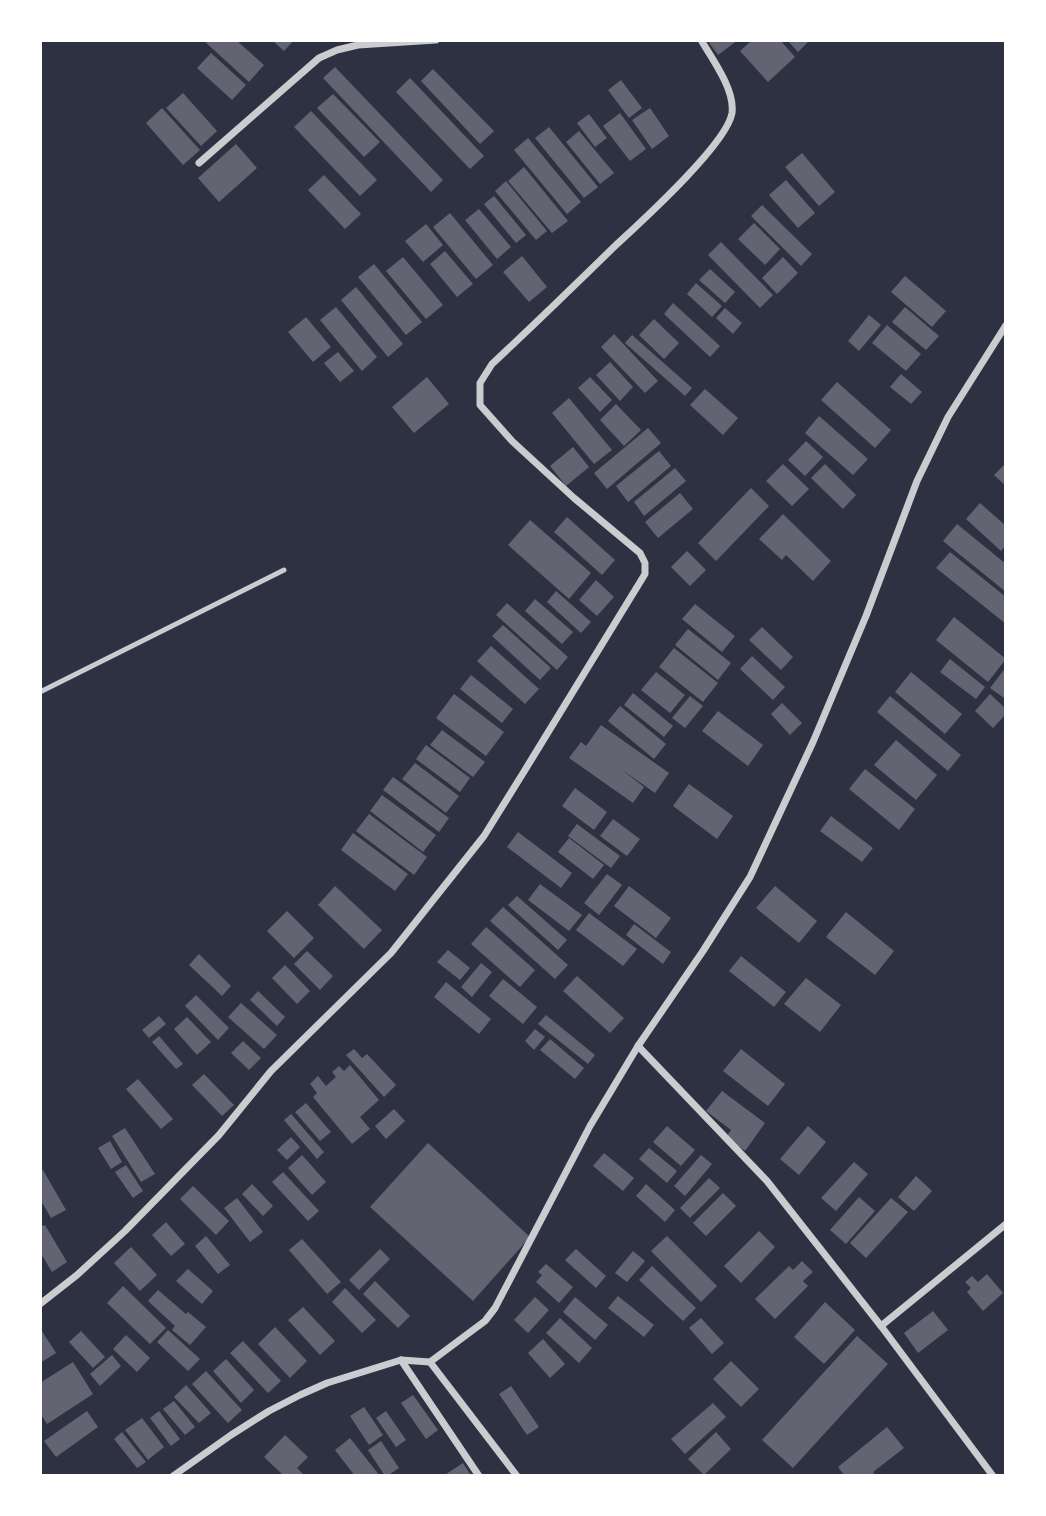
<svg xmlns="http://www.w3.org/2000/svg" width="1046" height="1516" viewBox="0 0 1046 1516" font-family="'Space Grotesk',sans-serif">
  <rect width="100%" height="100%" fill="#2d3142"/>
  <g fill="#626471">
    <polygon points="203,40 236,40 264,65 249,82"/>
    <polygon points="272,40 294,40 284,51"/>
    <polygon points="707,40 738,40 718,55"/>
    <polygon points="752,40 780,40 795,57 768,82 740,51"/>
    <polygon points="787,40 810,40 798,52"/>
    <polygon points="211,53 246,85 232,100 197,68"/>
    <polygon points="335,67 443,180 431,192 323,78"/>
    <polygon points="433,69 494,131 480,144 421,81"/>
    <polygon points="410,78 484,156 470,169 396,92"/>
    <polygon points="621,80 642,108 629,118 608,90"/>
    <polygon points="183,93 217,131 201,146 166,108"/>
    <polygon points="333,94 380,142 364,157 317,108"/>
    <polygon points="162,108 200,150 183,165 146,123"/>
    <polygon points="650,108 669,136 652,149 632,120"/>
    <polygon points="311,111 377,180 360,196 294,127"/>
    <polygon points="620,113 646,149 630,161 603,126"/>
    <polygon points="589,114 607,138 595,147 577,123"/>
    <polygon points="549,127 598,187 584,198 535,138"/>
    <polygon points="579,131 614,173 600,184 566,142"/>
    <polygon points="528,138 581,202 567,214 514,150"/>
    <polygon points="236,144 257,168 219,202 198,178"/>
    <polygon points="802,153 835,192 819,206 785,167"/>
    <polygon points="524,167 568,221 552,233 508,181"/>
    <polygon points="324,175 361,214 345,229 308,190"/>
    <polygon points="786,180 815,213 798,228 769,195"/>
    <polygon points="506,181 547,231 536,240 495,191"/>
    <polygon points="494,196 526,235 516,243 484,204"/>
    <polygon points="762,205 812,254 801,266 751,216"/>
    <polygon points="479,209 511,247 497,259 465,220"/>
    <polygon points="450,213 493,265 476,279 433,227"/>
    <polygon points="754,223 780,249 765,265 738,239"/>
    <polygon points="426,224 443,245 423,262 405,241"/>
    <polygon points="721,242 773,295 760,308 708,255"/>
    <polygon points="445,251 473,284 457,297 430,264"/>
    <polygon points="522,256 547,287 529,302 503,272"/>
    <polygon points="403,257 443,305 426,319 386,271"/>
    <polygon points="783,257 798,273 777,294 762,278"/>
    <polygon points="374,264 422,322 406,335 358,277"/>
    <polygon points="710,269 735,292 725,303 699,280"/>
    <polygon points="905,276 946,311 932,327 891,292"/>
    <polygon points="696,283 722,306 712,317 687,294"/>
    <polygon points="356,287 403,344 388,357 341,300"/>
    <polygon points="673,303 720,346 710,357 664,314"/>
    <polygon points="336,307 377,357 362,371 320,320"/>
    <polygon points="905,307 939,336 926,350 892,322"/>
    <polygon points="725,308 742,323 733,334 716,318"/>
    <polygon points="869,315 881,325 859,351 848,341"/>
    <polygon points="306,317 331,347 313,362 288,332"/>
    <polygon points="654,319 679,343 664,359 639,335"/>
    <polygon points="887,325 921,354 906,371 872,343"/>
    <polygon points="614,334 658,381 645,393 601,347"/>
    <polygon points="632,335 692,388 685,396 625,343"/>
    <polygon points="338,352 354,371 340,382 324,363"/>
    <polygon points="610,362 633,387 620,401 596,375"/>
    <polygon points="901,374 922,392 911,404 890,387"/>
    <polygon points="427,377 449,404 414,433 392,407"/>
    <polygon points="590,377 612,400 600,412 578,388"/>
    <polygon points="837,382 891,430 875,448 821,400"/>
    <polygon points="705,389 738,418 723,435 690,405"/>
    <polygon points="569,398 612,450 594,464 552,413"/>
    <polygon points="616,404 641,430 624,446 600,420"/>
    <polygon points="819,416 868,459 853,475 805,433"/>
    <polygon points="648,428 661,443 607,489 594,473"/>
    <polygon points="806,441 823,457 805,476 788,460"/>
    <polygon points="573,447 589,467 566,486 550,466"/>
    <polygon points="659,451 671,466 628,502 616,486"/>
    <polygon points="1006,463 1006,486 994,475"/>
    <polygon points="783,464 809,489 792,506 766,481"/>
    <polygon points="825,464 856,495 843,509 811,478"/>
    <polygon points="675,468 686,481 644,516 634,502"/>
    <polygon points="751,488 769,506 716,561 698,543"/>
    <polygon points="680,493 693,509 658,538 645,522"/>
    <polygon points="980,503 1006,526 1006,545 1001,551 966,519"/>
    <polygon points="783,514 831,561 813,581 786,555 782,560 759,539"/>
    <polygon points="567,517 615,560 602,575 554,532"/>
    <polygon points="530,520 591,573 569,599 508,545"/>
    <polygon points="957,524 1006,564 1006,592 943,541"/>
    <polygon points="687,551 706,570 690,586 671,567"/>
    <polygon points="950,552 1006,597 1006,624 936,568"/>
    <polygon points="596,580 614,597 597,616 579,600"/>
    <polygon points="556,591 591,622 581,633 547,602"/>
    <polygon points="535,599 573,632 562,644 525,611"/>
    <polygon points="507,603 568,657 557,670 496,615"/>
    <polygon points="695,604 735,636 722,652 682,619"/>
    <polygon points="954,617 1006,659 988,682 936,640"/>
    <polygon points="503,625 551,668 540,680 492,636"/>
    <polygon points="762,627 793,657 781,670 749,640"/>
    <polygon points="688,629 731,663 718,680 675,645"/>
    <polygon points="491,646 539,689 525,704 477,661"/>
    <polygon points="674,648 718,683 703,702 659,667"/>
    <polygon points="752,656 785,687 773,700 740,669"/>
    <polygon points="950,659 985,687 976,699 940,672"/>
    <polygon points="1006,667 1006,696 1004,698 990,688"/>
    <polygon points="656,672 685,695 670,713 641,690"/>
    <polygon points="911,672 962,714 945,734 895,692"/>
    <polygon points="471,675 513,709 502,723 460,689"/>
    <polygon points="633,693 673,726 664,737 624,705"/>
    <polygon points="454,694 504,732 486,756 436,718"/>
    <polygon points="990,694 1006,709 1006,714 993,728 975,711"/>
    <polygon points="690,696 703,706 685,728 672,718"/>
    <polygon points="890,696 961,755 948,771 877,712"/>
    <polygon points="782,703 802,723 790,735 771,714"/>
    <polygon points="620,706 666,744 654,759 608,721"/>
    <polygon points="718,711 763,745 748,766 702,731"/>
    <polygon points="601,725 669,773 655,793 621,769 644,787 633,803 569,758 581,742 586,746"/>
    <polygon points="442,730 485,762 473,777 430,745"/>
    <polygon points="896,740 937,775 916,800 874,765"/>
    <polygon points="426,745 470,778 460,792 416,759"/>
    <polygon points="415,763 459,796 446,813 402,779"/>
    <polygon points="865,769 915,809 899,830 849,789"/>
    <polygon points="393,777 449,818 439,832 383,790"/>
    <polygon points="689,784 733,816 717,839 673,806"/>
    <polygon points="575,788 607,812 594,830 562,806"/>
    <polygon points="382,795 436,835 423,852 370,811"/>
    <polygon points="369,814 427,857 414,875 356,831"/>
    <polygon points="831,816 873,848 862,862 820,831"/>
    <polygon points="613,819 640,839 627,856 600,836"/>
    <polygon points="577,824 620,856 611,868 568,836"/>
    <polygon points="518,832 572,873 561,888 507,847"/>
    <polygon points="353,833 408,874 395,891 341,850"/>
    <polygon points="569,838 604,865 593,879 558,852"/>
    <polygon points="607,874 622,885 599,915 584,903"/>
    <polygon points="540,884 582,915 569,931 528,900"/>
    <polygon points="335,886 382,930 364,949 318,905"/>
    <polygon points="629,886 671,918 656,938 614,906"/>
    <polygon points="775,886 817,921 799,943 756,908"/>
    <polygon points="517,896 567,940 558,950 508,905"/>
    <polygon points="503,907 568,965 555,979 490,921"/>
    <polygon points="287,911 314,938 294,958 267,931"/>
    <polygon points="846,912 894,951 875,975 826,937"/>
    <polygon points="589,913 637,949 623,966 576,930"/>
    <polygon points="634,924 671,952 663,964 626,935"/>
    <polygon points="486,927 535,970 520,987 471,944"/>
    <polygon points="448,950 470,968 460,980 437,962"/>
    <polygon points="307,951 333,976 320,990 294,964"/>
    <polygon points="199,954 231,986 222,996 189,965"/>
    <polygon points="741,956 786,992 774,1007 729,971"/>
    <polygon points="481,963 492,972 472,997 461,987"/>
    <polygon points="285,965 310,991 297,1004 272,978"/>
    <polygon points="577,976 624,1018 610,1033 563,991"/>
    <polygon points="806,978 841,1005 820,1032 784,1004"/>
    <polygon points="503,979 537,1007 523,1024 489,996"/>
    <polygon points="446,982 491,1019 479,1034 434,997"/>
    <polygon points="258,991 285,1017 277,1026 250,1000"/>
    <polygon points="196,995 229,1028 218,1040 185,1006"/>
    <polygon points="241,1003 277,1035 264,1049 228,1017"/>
    <polygon points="546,1015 595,1055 588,1064 538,1024"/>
    <polygon points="159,1016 166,1024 149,1038 142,1030"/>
    <polygon points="187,1017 211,1042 197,1055 174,1029"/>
    <polygon points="535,1029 545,1037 534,1050 525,1041"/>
    <polygon points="159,1036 183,1064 176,1069 152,1042"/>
    <polygon points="550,1039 584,1068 575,1079 540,1050"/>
    <polygon points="243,1041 261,1058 249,1070 231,1053"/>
    <polygon points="354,1049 362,1058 367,1054 396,1085 384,1097 346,1055"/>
    <polygon points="741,1049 785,1084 768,1106 723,1071"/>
    <polygon points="350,1065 379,1100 360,1117 370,1129 352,1144 313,1097 317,1093 310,1084 318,1076 326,1086 336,1077 332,1072 339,1066 344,1071"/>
    <polygon points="204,1074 234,1105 222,1116 192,1085"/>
    <polygon points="138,1079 173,1119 161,1129 126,1089"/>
    <polygon points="722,1091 765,1123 745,1151 726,1137 731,1130 706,1111"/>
    <polygon points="306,1103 331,1132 320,1141 295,1112"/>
    <polygon points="394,1109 405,1121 386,1139 375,1126"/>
    <polygon points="291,1114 324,1152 317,1159 284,1120"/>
    <polygon points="667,1126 695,1150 681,1166 653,1142"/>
    <polygon points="808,1126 826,1142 799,1175 780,1159"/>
    <polygon points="125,1128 155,1174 141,1182 112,1136"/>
    <polygon points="291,1137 300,1147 287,1160 277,1150"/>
    <polygon points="110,1141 122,1162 111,1169 98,1148"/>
    <polygon points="428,1143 530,1237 473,1301 370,1207"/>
    <polygon points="649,1148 677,1171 667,1183 639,1159"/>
    <polygon points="604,1153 634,1178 623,1191 593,1166"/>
    <polygon points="302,1155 326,1182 312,1195 288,1168"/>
    <polygon points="701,1155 712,1164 685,1196 674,1186"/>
    <polygon points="854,1162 868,1174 836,1211 821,1198"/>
    <polygon points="126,1165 143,1191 133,1198 115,1172"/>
    <polygon points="43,1170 66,1210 51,1218 40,1199 40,1172"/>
    <polygon points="283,1172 319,1211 308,1221 272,1182"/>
    <polygon points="916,1176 932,1191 914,1211 898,1197"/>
    <polygon points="709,1178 720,1188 690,1218 680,1208"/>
    <polygon points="252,1184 273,1206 263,1216 242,1194"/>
    <polygon points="646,1184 675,1210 665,1222 636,1196"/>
    <polygon points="193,1186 229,1221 216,1235 180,1199"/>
    <polygon points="723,1193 736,1206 706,1236 693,1223"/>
    <polygon points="859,1197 875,1211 846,1244 830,1230"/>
    <polygon points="237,1198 263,1232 250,1242 224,1208"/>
    <polygon points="891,1198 908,1212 866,1258 850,1243"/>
    <polygon points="166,1222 185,1244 171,1256 152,1235"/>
    <polygon points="45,1225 67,1262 52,1272 40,1252 40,1227"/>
    <polygon points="759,1231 775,1247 741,1283 724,1266"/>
    <polygon points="206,1236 230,1265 218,1274 195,1246"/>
    <polygon points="667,1236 717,1286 701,1302 651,1251"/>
    <polygon points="302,1239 341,1282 327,1294 289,1250"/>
    <polygon points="131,1247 157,1275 140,1291 114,1263"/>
    <polygon points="380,1249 390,1259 359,1290 349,1280"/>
    <polygon points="576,1249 606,1276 596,1288 565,1260"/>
    <polygon points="633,1251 645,1261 627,1282 615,1273"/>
    <polygon points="802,1261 813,1272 803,1281 808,1286 775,1319 755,1299 789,1266 793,1270"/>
    <polygon points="546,1264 573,1287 559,1303 536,1282 542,1275 538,1272"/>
    <polygon points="652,1266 696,1308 683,1321 639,1280"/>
    <polygon points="188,1269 213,1291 202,1304 176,1281"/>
    <polygon points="987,1274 1003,1293 983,1311 967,1292 971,1288 965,1282 972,1276 978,1282"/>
    <polygon points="375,1281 410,1316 398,1328 363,1294"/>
    <polygon points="123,1286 166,1328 150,1344 107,1303"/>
    <polygon points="345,1288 376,1320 362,1333 332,1302"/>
    <polygon points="158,1290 186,1314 188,1312 206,1327 190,1345 172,1330 175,1326 148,1301"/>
    <polygon points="618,1296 654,1325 644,1337 608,1308"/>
    <polygon points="535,1297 549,1310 528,1333 514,1320"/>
    <polygon points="575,1297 608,1325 595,1340 563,1312"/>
    <polygon points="825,1302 855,1330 824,1364 794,1337"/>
    <polygon points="303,1307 335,1341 320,1355 288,1320"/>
    <polygon points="933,1311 948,1330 918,1353 904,1333"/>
    <polygon points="560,1318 592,1348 579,1363 546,1333"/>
    <polygon points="701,1318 724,1343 712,1354 689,1328"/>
    <polygon points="275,1327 307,1361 290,1378 258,1344"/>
    <polygon points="40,1328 56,1353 40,1363"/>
    <polygon points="168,1330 200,1359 188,1371 157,1342"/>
    <polygon points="81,1331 105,1357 93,1368 69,1342"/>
    <polygon points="126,1335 150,1358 137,1372 113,1349"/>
    <polygon points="857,1336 888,1364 793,1468 762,1440"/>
    <polygon points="543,1339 565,1364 550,1378 528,1353"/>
    <polygon points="243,1341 281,1381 268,1393 230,1353"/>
    <polygon points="112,1355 121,1366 100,1386 90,1374"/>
    <polygon points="226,1359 254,1390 241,1403 213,1371"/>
    <polygon points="731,1361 759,1389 741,1407 713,1379"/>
    <polygon points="73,1362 93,1394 47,1424 40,1413 40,1383"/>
    <polygon points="206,1371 242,1410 228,1423 192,1384"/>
    <polygon points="186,1385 211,1413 199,1423 174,1397"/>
    <polygon points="511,1386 539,1427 527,1435 499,1394"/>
    <polygon points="413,1395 438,1430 426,1439 401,1403"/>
    <polygon points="174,1401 195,1427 185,1435 163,1409"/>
    <polygon points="713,1403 726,1417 685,1454 671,1439"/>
    <polygon points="364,1407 383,1435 369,1445 350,1416"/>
    <polygon points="87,1411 98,1427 56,1457 44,1441"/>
    <polygon points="159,1411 180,1439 171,1446 150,1418"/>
    <polygon points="386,1411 406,1440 396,1447 376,1418"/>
    <polygon points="142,1418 164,1447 148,1460 125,1430"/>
    <polygon points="887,1427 904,1448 873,1472 876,1476 845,1476 838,1467"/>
    <polygon points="122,1432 146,1462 137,1468 114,1439"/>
    <polygon points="716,1432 731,1449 704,1475 688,1459"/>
    <polygon points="285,1435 308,1457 297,1468 305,1476 284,1476 264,1457"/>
    <polygon points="350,1438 376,1471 380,1476 355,1476 335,1450"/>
    <polygon points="381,1441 399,1468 387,1476 385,1476 368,1450"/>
    <polygon points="463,1463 470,1474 468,1476 443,1476"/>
  </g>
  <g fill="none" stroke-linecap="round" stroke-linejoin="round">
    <polyline stroke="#caccd0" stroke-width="5" points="40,692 284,570"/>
    <g stroke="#caccd0" stroke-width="7">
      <polyline points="199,163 319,58 337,50 358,45 436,40"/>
      <polyline points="638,1046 767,1181 881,1326 993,1476"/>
      <path d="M 40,1304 L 77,1275 L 125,1231 L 219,1135 L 271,1071 L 391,953 L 484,836 L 525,770 L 645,574 L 645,563 L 640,553 L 574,498 L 512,441 L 480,405 L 480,383 L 492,364 C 534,325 575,285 616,245 C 642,221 727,144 732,113 C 735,90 713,60 701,40"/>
      <polyline points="881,1326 1006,1224"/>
      <polyline points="401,1360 479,1476"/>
      <polyline points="430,1362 517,1476"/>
      <polyline points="173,1476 231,1435 269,1411 300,1395 327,1383 401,1360 430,1362 485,1321 495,1308 590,1126 638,1046 703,951 750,877 813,742 866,616 917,481 948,417 1006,325"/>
    </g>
  </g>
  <rect width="1046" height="1516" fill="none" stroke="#ffffff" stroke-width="84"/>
</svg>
